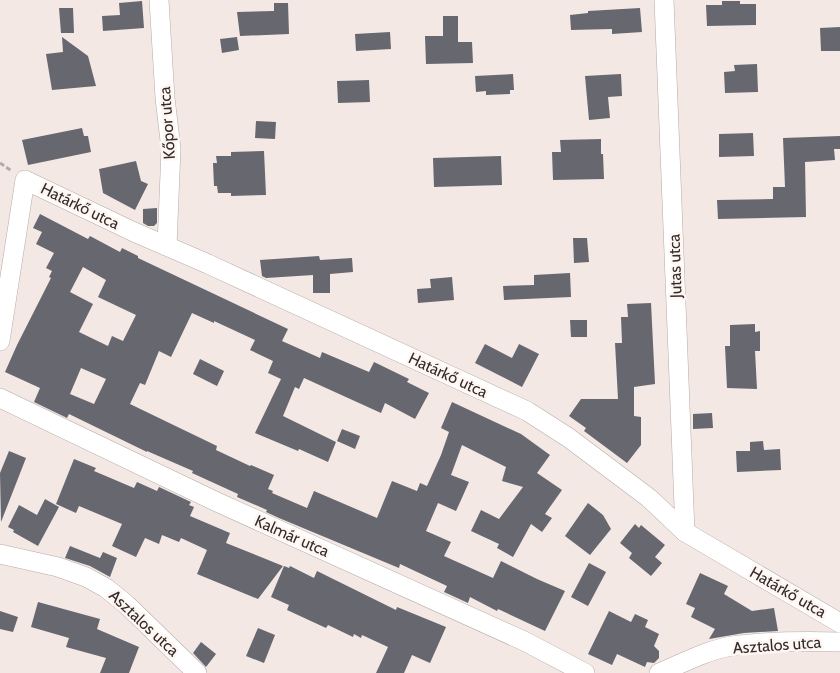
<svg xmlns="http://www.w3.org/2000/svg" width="840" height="673" viewBox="0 0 840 673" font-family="Cabin,sans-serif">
  <rect width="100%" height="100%" fill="#f3e8e4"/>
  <g fill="#67676f" fill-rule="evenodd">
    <polygon points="142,1 144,28 103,31 102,16 120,15 119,3"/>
    <polygon points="722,1 740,1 740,4 756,4 756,25 707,26 706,5 722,5"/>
    <polygon points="274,3 288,3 289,34 240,36 237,12 274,11"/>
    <polygon points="59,8 73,8 74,33 61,33"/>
    <polygon points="640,8 642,32 612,34 612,29 571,30 570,15 588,13 588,11"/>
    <polygon points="443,16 458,16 458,42 472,42 473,63 426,64 425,36 443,36"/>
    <polygon points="840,27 840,51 821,51 820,28"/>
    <polygon points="390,32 391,49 356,51 355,34"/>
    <polygon points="62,37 88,56 96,86 52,90 46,54 63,52"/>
    <polygon points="237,37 239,50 222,53 220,39"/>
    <polygon points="757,64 758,92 725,93 724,72 735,71 734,65"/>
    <polygon points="513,74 514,90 510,90 510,94 486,95 486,91 476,92 475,76"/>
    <polygon points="621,74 622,96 608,97 610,118 589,120 585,76"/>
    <polygon points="369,80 370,102 338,103 337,81"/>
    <polygon points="256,121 276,122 275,139 255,138"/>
    <polygon points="82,128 84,136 88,136 91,152 28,165 22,140"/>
    <polygon points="753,133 754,156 719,157 719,134"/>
    <polygon points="840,136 840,149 834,149 835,160 805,162 806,217 718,219 717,200 773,199 773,187 785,187 783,138"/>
    <polygon points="601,139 601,154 603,154 604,179 553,180 552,152 561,152 560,140"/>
    <polygon points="264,151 266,195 231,196 231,193 218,193 217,186 214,186 213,163 217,163 216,156 231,156 231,152"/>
    <polygon points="501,156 502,185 434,187 433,158"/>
    <polygon points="136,161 141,181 148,184 135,210 103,193 99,169"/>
    <polygon points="157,208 157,223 154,226 148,226 143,223 143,209"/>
    <path d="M 40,214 L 88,239 L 90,236 L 120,252 L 122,248 L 138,256 L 138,258 L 288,329 L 282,341 L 320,358 L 322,352 L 369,372 L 374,362 L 409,379 L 407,382 L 429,393 L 415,419 L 385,403 L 381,413 L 304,378 L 299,389 L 295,387 L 283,416 L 336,442 L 328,462 L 299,449 L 298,451 L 255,433 L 281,379 L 268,373 L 273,361 L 250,350 L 255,340 L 214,321 L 214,323 L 192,313 L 171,357 L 159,351 L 145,385 L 140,383 L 130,404 L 217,446 L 216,450 L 250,466 L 251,465 L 274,475 L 268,489 L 273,491 L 272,493 L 307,508 L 314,491 L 377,518 L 392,481 L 417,491 L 420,483 L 427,486 L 441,455 L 449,432 L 441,428 L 452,402 L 521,434 L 550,455 L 537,473 L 562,490 L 545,514 L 552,518 L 542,532 L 531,524 L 513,557 L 497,548 L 499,544 L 471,531 L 481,510 L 499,519 L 523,487 L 502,481 L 506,467 L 462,445 L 451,475 L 469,482 L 461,500 L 456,511 L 438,503 L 426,531 L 451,542 L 444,556 L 493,578 L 501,561 L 537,579 L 565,591 L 545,631 L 498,609 L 497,611 L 470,597 L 468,603 L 444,592 L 447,586 L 400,564 L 399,568 L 279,518 L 266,512 L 267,510 L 237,497 L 238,494 L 192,473 L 193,471 L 147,451 L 147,452 L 69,414 L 67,418 L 34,402 L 40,388 L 5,372 L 17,345 L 51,278 L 49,277 L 52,271 L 46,268 L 54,253 L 36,244 L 42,232 L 33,228 ZM 83,267 L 106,280 L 98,297 L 136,315 L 123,341 L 112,336 L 108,346 L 79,332 L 93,304 L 70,292 ZM 81,368 L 106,379 L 94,404 L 70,394 Z"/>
    <polygon points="573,238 587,238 589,262 574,263"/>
    <polygon points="319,256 320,260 352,258 353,272 330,274 330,293 313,293 313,275 266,278 262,276 260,260"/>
    <polygon points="570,273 571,297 504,300 503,286 534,285 534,275"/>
    <polygon points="452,277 454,300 418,303 417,289 431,288 430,279"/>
    <polygon points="651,303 655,384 634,387 634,416 641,417 641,445 627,463 584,431 586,428 569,416 581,399 618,399 615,343 622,343 621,317 628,317 627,304"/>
    <polygon points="570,320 587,320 587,337 571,337"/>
    <polygon points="755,324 755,332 760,331 760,351 755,351 757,389 727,388 725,346 730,346 730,325"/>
    <polygon points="485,344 512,358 519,344 539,354 522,387 475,363"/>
    <polygon points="200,359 224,371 217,386 193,374"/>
    <polygon points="712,413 713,428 693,429 693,414"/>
    <polygon points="342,429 360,436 355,449 337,441"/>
    <polygon points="763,441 764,450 780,449 781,470 737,472 736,451 750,451 750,442"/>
    <polygon points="9,451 26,458 1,522 0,473"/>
    <polygon points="74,459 96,468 94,471 134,488 137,482 157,491 159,487 191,502 189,505 194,507 190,516 230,533 226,543 283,566 258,599 197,574 207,550 181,538 179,542 162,535 159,544 145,538 136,557 112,546 122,524 79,506 76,513 56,504"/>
    <polygon points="45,499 59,507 38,546 13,532 14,530 8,527 19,505 37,515"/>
    <polygon points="588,503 603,515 611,529 590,555 565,536"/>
    <polygon points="635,524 639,528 641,525 665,545 655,557 662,563 651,576 629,558 632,553 620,543"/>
    <polygon points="70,546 100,558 103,552 117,558 110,577 90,566 65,558"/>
    <polygon points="589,563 606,572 588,606 571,597"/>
    <polygon points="284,566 289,568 290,566 314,578 317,571 396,610 397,607 446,627 430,663 412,655 404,673 376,673 388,647 362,635 361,638 354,634 353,637 328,625 326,628 287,610 289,605 271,597"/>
    <polygon points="700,573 728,586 724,594 752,611 774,608 778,631 744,633 709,639 715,629 691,617 695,608 686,604"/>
    <polygon points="38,602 100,619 97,629 139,647 129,673 100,673 106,658 66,647 69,638 31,627"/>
    <polygon points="0,611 18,617 13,632 0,629"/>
    <polygon points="609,611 631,622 635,614 648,620 645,627 659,634 654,646 659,651 659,658 654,663 647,662 645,667 617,654 612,665 588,654"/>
    <polygon points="258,628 275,635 264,663 246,656"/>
    <polygon points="201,642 216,654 206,667 193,653"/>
  </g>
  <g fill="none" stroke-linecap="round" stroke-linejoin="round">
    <g stroke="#b6aba7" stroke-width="20">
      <g id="minor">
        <polyline points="159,0 165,98 171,149 167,246"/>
        <polyline points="664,0 685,532"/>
        <polyline points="0,341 25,180 134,232 208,264 527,411 569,438 649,498 685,532 840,623"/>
        <polyline points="0,398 217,502 524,641 585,673"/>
        <polyline points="0,554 58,567 86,577 106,588 127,605 197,673"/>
        <path d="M 659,673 C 683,663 707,650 732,646 C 767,641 804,641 840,642"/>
      </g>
    </g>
    <polyline stroke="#b4aba8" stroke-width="3" stroke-dasharray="5 2.5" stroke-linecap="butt" points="0,163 12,171"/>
    <use href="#minor" stroke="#fff" stroke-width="19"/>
  </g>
  <g text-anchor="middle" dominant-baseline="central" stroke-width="5" stroke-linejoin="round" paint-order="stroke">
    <g font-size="16" fill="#302c2b" stroke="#fff6f2">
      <text transform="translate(167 123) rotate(-94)">Kőpor utca</text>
      <text transform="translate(80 206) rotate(26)">Határkő utca</text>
      <text transform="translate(675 266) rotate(-92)">Jutas utca</text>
      <text transform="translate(448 375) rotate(25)">Határkő utca</text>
      <text transform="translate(292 536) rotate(24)">Kalmár utca</text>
      <text transform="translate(788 592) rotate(30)">Határkő utca</text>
      <text transform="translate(144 623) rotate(43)">Asztalos utca</text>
      <text transform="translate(777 645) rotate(-4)">Asztalos utca</text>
    </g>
  </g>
</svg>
